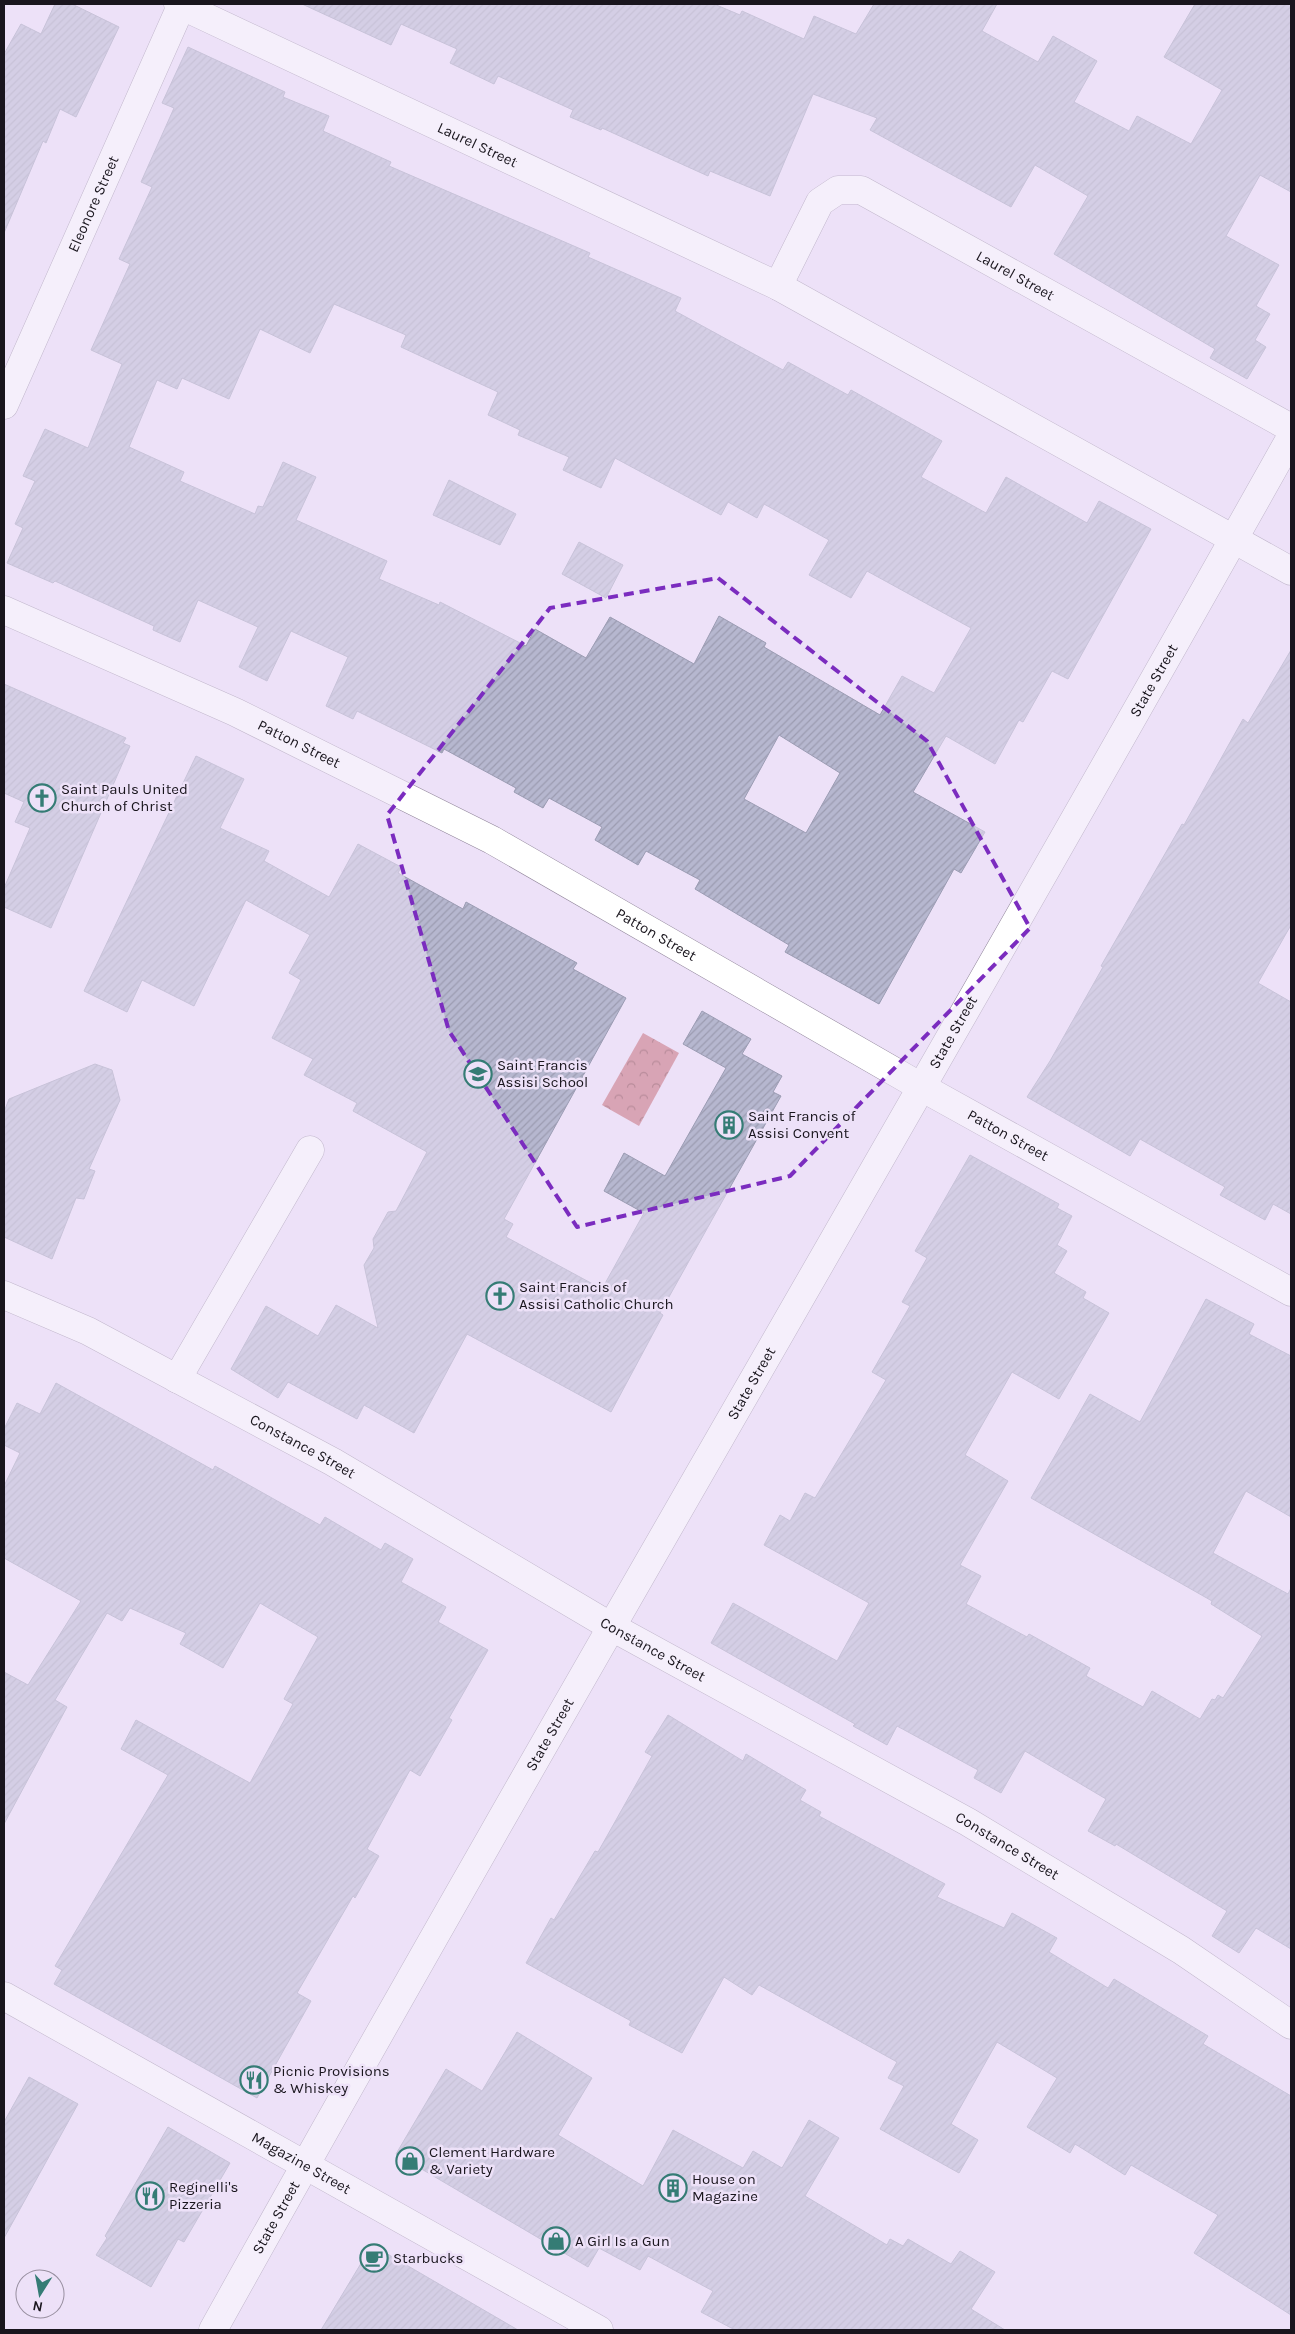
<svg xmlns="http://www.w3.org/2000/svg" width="1295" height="2334" viewBox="0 0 1295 2334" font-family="Karla,sans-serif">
  <defs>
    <pattern id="park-crowns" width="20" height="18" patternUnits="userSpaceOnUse" patternTransform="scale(1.25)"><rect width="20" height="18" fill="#d8a4b5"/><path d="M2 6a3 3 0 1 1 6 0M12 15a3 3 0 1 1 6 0" fill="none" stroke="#b98c9b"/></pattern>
    <pattern id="building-hatch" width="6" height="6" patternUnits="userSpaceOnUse" patternTransform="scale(1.25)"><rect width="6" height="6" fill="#b6b7cf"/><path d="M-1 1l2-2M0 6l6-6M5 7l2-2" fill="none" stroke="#9c9cb1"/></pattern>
  </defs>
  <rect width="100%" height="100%" fill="#ede1f8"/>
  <polygon fill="url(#park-crowns)" points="643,1033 679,1053 639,1126 602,1105"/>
  <g fill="url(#building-hatch)" stroke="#9b9cb3" fill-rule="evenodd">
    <polygon points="55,4 72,4 119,27 76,117 60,109 46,143 43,141 4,233 4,54 21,24 41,34"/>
    <polygon points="302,4 714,4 740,15 742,11 804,39 814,16 856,34 874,4 997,4 982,31 1038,62 1053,36 1097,61 1074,102 1129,131 1137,116 1191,144 1222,90 1164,57 1195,4 1291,4 1291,192 1260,175 1226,236 1279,265 1256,306 1270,314 1255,340 1266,347 1247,379 1210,358 1215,349 1054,254 1088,196 1035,165 1011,207 870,130 877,118 813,94 770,196 710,171 708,176 602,128 601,130 570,117 573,110 498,76 494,84 450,63 457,49 401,24 391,45"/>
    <path d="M 188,47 L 285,92 L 283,97 L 329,116 L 323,131 L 391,162 L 389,166 L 590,253 L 588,257 L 681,298 L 675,311 L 783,370 L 788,362 L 848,395 L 851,390 L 942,441 L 921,477 L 986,513 L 1006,477 L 1087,523 L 1099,501 L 1151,529 L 1068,679 L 1052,671 L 1023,722 L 1019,720 L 995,764 L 946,736 L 913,792 L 985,832 L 961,873 L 954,869 L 879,1004 L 785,952 L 789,945 L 695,889 L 700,880 L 646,851 L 638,865 L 595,840 L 602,827 L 549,798 L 543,808 L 514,792 L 516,788 L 444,749 L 442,753 L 357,711 L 353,719 L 326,706 L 348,657 L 291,631 L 267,681 L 239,667 L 258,627 L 198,600 L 180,642 L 153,630 L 154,626 L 55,581 L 53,583 L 7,563 L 23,528 L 15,524 L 35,481 L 23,476 L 45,429 L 88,448 L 122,364 L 91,350 L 130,264 L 119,259 L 152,187 L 141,182 L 174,108 L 162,103 ZM 334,304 L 406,335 L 401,347 L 498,392 L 488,415 L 520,430 L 518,435 L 569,457 L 563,470 L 601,488 L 615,458 L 721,515 L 728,502 L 757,518 L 764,504 L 829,540 L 809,575 L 851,598 L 867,571 L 971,628 L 934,693 L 902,676 L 880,715 L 764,647 L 766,643 L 719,616 L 694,664 L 610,617 L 586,658 L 535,629 L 526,646 L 440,602 L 439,605 L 379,579 L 387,561 L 296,520 L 316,477 L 283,462 L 263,507 L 258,506 L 255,514 L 180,481 L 184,472 L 129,447 L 157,380 L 177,389 L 182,378 L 229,399 L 260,329 L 310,353 ZM 779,735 L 840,773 L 806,833 L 744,799 Z"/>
    <polygon points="449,480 516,514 500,545 433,515"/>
    <polygon points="579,542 623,565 606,598 562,574"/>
    <polygon points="1291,650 1291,925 1258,983 1291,1002 1291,1214 1273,1204 1265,1220 1220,1195 1225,1187 1140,1139 1130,1156 1027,1097 1050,1061 1103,967 1101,966 1182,824 1184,825 1243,719 1248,723"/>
    <polygon points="4,684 126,738 123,743 130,746 51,928 4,907 4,888 30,828 15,822 24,802 4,793"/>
    <polygon points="196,756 244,779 220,828 269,851 264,861 329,897 358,844 401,867 398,873 463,909 466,902 577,963 573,969 626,998 504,1219 513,1224 506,1237 602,1289 644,1213 604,1191 624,1153 665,1176 726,1068 683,1044 702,1011 751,1039 742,1054 782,1076 773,1092 781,1096 660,1313 663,1315 611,1412 467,1334 414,1433 364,1405 357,1419 288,1382 278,1398 231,1369 266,1306 318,1336 336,1305 378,1328 364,1265 374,1248 373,1239 388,1212 396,1211 427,1152 353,1111 357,1103 304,1075 313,1059 272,1038 301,980 289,973 310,935 246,900 194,1006 142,980 127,1012 84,991"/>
    <polygon points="95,1064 112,1070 120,1100 89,1169 95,1171 84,1199 76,1198 52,1259 4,1237 4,1112 9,1099"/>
    <polygon points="970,1155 1059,1204 1057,1208 1072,1216 1057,1245 1067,1251 1054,1273 1086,1292 1083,1298 1109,1313 1059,1399 1012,1372 965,1455 1008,1481 960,1565 981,1576 966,1604 1027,1637 1029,1634 1090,1668 1086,1676 1143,1707 1152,1691 1200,1719 1212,1699 1215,1700 1218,1695 1223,1698 1262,1636 1211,1604 1212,1601 1031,1498 1090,1394 1140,1422 1206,1299 1254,1324 1249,1334 1291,1356 1291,1517 1246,1491 1213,1553 1288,1594 1291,1588 1291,1949 1256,1928 1239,1953 1212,1936 1227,1911 1116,1844 1115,1846 1088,1831 1106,1799 1025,1751 1001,1793 974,1778 978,1770 897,1726 887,1745 853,1726 855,1724 711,1643 733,1603 837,1661 869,1603 764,1545 780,1515 790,1521 805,1493 815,1498 886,1380 872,1372 910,1306 902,1302 927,1258 915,1251"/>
    <polygon points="56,1383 213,1470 215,1466 320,1525 325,1517 381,1550 385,1543 413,1559 401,1582 446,1607 438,1622 488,1650 449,1718 452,1720 420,1776 410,1770 367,1849 379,1856 355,1898 353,1896 297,1993 311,2001 257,2098 54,1984 62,1970 55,1966 168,1775 121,1749 136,1720 250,1783 293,1704 284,1699 318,1637 260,1603 223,1668 180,1644 186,1633 130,1608 122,1621 107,1613 55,1700 67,1707 4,1824 4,1672 28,1685 81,1601 4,1558 4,1486 20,1453 4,1445 4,1429 17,1403 40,1414"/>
    <polygon points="668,1715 743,1761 746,1754 806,1790 800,1800 821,1812 819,1816 945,1884 937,1897 1004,1928 1012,1913 1057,1938 1049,1952 1108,1988 1114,1979 1208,2036 1203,2044 1291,2096 1291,2315 1194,2253 1218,2215 1131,2165 1125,2175 1075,2144 1070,2153 1027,2127 1057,2078 997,2042 951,2124 978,2140 959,2173 880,2129 904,2086 888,2078 897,2062 759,1985 752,1995 724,1977 682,2053 629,2025 631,2021 526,1963 551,1918 554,1920 595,1851 598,1852 652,1756 645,1752"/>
    <polygon points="517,2032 592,2078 558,2135 643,2186 673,2130 743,2168 753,2151 782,2168 809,2120 839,2138 805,2196 887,2245 890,2239 903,2246 908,2239 951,2264 960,2251 995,2272 971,2309 1005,2330 735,2330 701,2312 713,2291 648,2256 640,2270 599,2248 588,2267 396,2154 446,2069 482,2091"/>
    <polygon points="29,2077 78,2104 4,2238 4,2122"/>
    <polygon points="168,2127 230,2163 184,2242 178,2239 151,2287 96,2255 107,2238 105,2236"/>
    <polygon points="372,2245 518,2330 321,2330"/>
  </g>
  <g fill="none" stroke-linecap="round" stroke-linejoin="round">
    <g stroke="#8f8499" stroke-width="29">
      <g id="minor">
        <path id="s1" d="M 178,4 L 778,286 L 1291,571"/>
        <path id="s2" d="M 778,286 L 820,202 L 838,190 L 861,190 L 1291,428"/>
        <path id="s3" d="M 4,405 L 182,4"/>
        <path id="s4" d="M 4,610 L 235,712 L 492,840 L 923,1088 L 1291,1292"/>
        <path id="s5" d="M 4,1295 L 88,1331 L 333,1462 L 610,1626 L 968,1822 L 1181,1950 L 1291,2025"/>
        <polyline points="177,1379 310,1150"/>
        <path id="s6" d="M 4,1996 L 599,2330"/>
        <path id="s7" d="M 213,2330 C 566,1696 936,1071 1291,437"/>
      </g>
    </g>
    <use href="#minor" stroke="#fff" stroke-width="28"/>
  </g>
  <path d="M0 0H1295V2334H0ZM 718,578 L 927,741 L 1030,928 L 790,1176 L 577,1227 L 449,1031 L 387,815 L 550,608 Z" fill="#ede1f8" fill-opacity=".55" fill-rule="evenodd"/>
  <path fill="none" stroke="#7b2cbf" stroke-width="4" stroke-dasharray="10 6" stroke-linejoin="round" d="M 718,578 L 927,741 L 1030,928 L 790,1176 L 577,1227 L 449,1031 L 387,815 L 550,608 Z"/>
  <defs>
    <g id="church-ring" transform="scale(1.4375)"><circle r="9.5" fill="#ede1f8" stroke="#357c75" stroke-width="1.5"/><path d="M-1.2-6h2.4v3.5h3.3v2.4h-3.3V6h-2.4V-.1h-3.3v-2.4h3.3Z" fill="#357c75"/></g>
    <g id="school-ring" transform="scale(1.4375)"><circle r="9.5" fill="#ede1f8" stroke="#357c75" stroke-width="1.5"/><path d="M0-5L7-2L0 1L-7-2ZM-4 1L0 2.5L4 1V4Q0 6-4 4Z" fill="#357c75"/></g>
    <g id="building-ring" transform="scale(1.4375)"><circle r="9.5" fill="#ede1f8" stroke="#357c75" stroke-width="1.5"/><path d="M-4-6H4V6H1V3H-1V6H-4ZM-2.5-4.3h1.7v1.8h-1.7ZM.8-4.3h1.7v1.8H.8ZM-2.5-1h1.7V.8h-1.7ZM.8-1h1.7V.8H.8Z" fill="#357c75"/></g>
    <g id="restaurant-ring" transform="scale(1.4375)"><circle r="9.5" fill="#ede1f8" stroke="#357c75" stroke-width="1.5"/><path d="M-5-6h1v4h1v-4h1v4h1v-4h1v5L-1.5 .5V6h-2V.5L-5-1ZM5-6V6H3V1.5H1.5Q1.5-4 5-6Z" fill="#357c75"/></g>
    <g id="shop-ring" transform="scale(1.4375)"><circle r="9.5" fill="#ede1f8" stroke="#357c75" stroke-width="1.5"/><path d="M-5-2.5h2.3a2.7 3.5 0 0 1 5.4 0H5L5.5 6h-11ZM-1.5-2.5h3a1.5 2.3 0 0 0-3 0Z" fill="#357c75"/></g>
    <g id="cafe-ring" transform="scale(1.4375)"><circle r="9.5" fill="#ede1f8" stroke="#357c75" stroke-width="1.5"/><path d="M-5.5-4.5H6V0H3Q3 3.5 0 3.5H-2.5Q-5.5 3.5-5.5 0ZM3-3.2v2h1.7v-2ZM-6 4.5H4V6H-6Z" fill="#357c75"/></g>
  </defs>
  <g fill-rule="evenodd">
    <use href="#church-ring" x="42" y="798"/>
    <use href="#school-ring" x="478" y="1074"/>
    <use href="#building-ring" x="729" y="1125"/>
    <use href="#church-ring" x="500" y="1296"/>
    <use href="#restaurant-ring" x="254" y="2080"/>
    <use href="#shop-ring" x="410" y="2161"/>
    <use href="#building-ring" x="673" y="2188"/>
    <use href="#restaurant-ring" x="150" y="2196"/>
    <use href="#shop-ring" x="556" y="2241"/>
    <use href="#cafe-ring" x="374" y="2258"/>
  </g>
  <g text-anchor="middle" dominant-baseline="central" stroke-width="5" stroke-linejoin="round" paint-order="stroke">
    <g font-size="15" fill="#19151d" stroke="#ede1f8">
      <text stroke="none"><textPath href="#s1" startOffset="331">Laurel Street</textPath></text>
      <text stroke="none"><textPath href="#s3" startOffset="220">Eleonore Street</textPath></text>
      <text stroke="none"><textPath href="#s2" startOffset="315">Laurel Street</textPath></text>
      <text stroke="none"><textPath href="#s7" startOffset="1899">State Street</textPath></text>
      <text stroke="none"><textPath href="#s4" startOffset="324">Patton Street</textPath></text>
      <text stroke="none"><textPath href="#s4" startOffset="729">Patton Street</textPath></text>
      <text stroke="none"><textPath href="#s7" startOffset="1494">State Street</textPath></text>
      <text stroke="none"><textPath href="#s4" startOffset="1134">Patton Street</textPath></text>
      <text stroke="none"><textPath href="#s7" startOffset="1089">State Street</textPath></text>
      <text stroke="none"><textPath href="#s5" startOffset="335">Constance Street</textPath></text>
      <text stroke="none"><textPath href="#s5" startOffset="740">Constance Street</textPath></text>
      <text stroke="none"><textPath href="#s7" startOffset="684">State Street</textPath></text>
      <text stroke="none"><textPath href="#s5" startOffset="1145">Constance Street</textPath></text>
      <text stroke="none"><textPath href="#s6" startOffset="341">Magazine Street</textPath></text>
      <text stroke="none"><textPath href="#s7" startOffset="129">State Street</textPath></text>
    </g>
    <g font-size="15" fill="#19151d" stroke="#ede1f8" text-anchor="start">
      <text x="61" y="789">Saint Pauls United<tspan x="61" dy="17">Church of Christ</tspan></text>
      <text x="497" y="1065">Saint Francis<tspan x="497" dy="17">Assisi School</tspan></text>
      <text x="748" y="1116">Saint Francis of<tspan x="748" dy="17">Assisi Convent</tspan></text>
      <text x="519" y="1287">Saint Francis of<tspan x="519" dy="17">Assisi Catholic Church</tspan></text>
      <text x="273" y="2071">Picnic Provisions<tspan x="273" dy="17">&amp; Whiskey</tspan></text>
      <text x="429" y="2152">Clement Hardware<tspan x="429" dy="17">&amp; Variety</tspan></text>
      <text x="692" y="2179">House on<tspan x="692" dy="17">Magazine</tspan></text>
      <text x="169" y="2187">Reginelli's<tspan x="169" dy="17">Pizzeria</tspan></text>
      <text x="575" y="2241">A Girl Is a Gun</text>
      <text x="393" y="2258">Starbucks</text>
    </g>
  </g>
  <rect width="1295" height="2334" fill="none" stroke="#19151d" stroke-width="10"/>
  <g transform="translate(40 2294) rotate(191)"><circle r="24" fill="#ede1f8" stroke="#988fa0"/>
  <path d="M0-4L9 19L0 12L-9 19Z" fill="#357c75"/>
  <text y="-8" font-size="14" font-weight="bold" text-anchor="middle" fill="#19151d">N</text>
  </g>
</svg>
